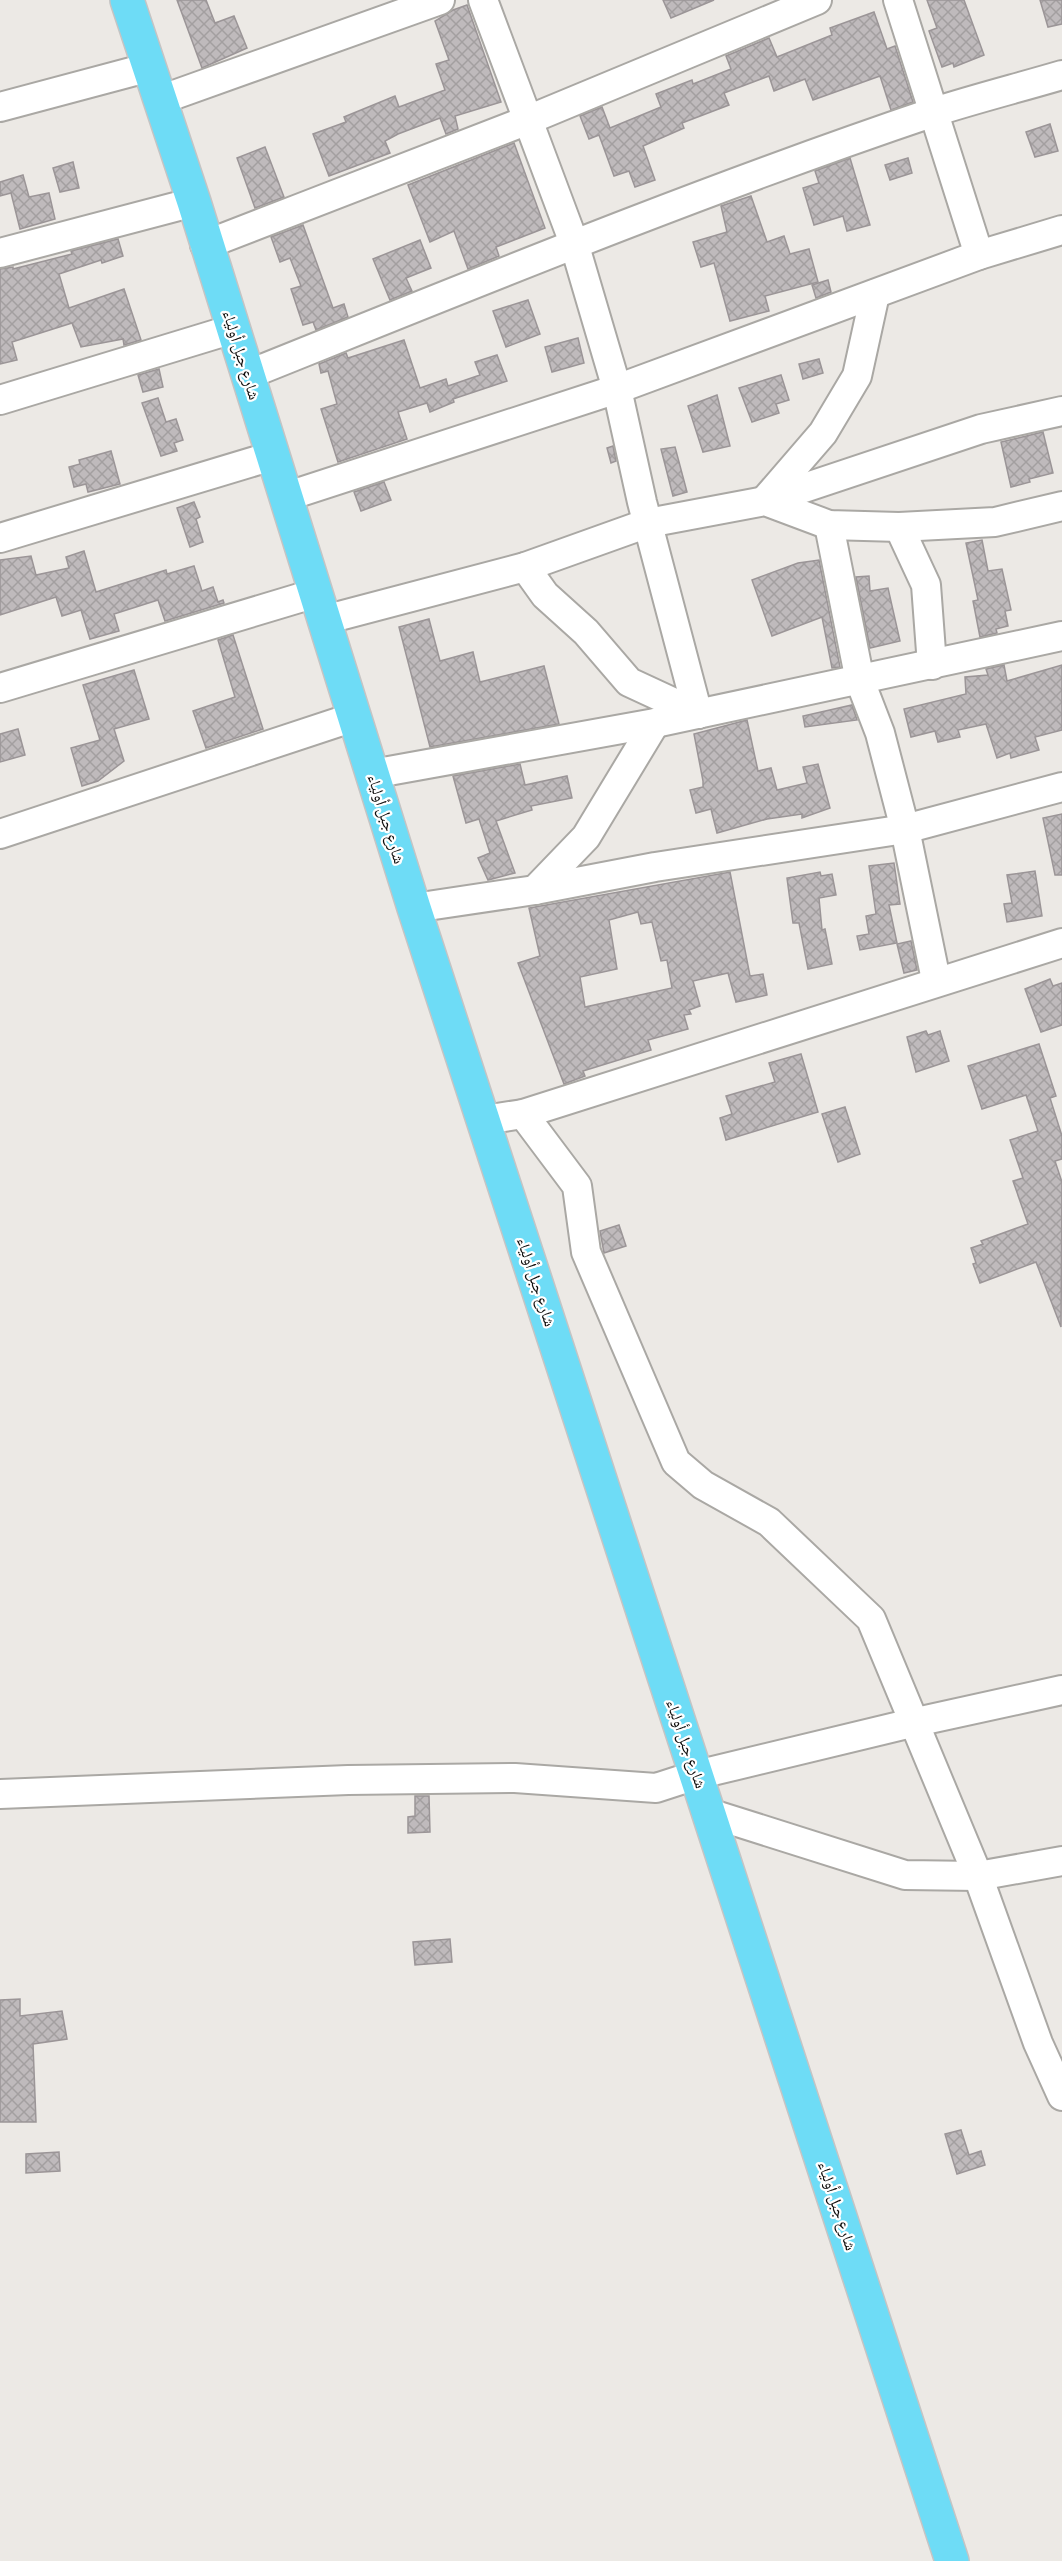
<svg xmlns="http://www.w3.org/2000/svg" width="1062" height="2561" viewBox="0 0 1062 2561" font-family="'Source Sans 3','Noto Naskh Arabic',sans-serif">
  <defs>
    <pattern id="building-cross-hatch" width="8" height="8" patternUnits="userSpaceOnUse" patternTransform="scale(1.5)"><rect width="8" height="8" fill="#bfbabc"/><path d="M0 0l8 8M0 8l8-8" fill="none" stroke="#a39fa0"/></pattern>
  </defs>
  <rect width="100%" height="100%" fill="#ece9e5"/>
  <g fill="url(#building-cross-hatch)" stroke="#9b9597" stroke-width="1.5" fill-rule="evenodd">
    <polygon points="177,0 206,0 215,23 234,16 247,48 202,68"/>
    <polygon points="663,0 714,0 671,18"/>
    <polygon points="927,0 964,0 984,55 954,67 953,63 942,67 929,31 937,28"/>
    <polygon points="1040,0 1062,0 1062,24 1048,27"/>
    <polygon points="467,5 501,102 455,116 458,129 446,134 440,118 398,134 385,141 390,153 329,176 313,134 346,122 344,117 395,96 399,107 445,90 436,64 449,60 435,21 453,10"/>
    <polygon points="874,12 887,49 895,46 913,102 891,110 880,76 813,100 805,79 774,91 769,76 724,93 729,105 682,123 684,128 643,146 655,180 635,187 629,171 614,176 599,135 589,139 580,116 602,107 610,128 661,107 656,94 692,80 693,84 731,69 726,56 769,38 777,57 832,35 830,28"/>
    <polygon points="1050,124 1058,151 1035,157 1026,132"/>
    <polygon points="514,143 545,228 496,247 499,256 468,269 454,231 430,242 408,185"/>
    <polygon points="265,147 284,197 255,208 237,158"/>
    <polygon points="850,158 870,225 847,231 843,216 814,225 803,188 819,183 815,171"/>
    <polygon points="908,158 912,173 890,180 885,165"/>
    <polygon points="73,162 79,188 60,192 53,168"/>
    <polygon points="23,175 29,197 49,193 55,219 20,229 11,193 0,196 0,182"/>
    <polygon points="751,196 767,242 784,236 790,254 809,249 818,282 765,296 769,311 730,321 714,263 701,267 693,242 727,232 721,206"/>
    <polygon points="303,225 333,308 344,304 348,317 316,330 313,322 303,325 291,289 301,286 290,258 280,262 271,237"/>
    <polygon points="118,239 123,256 102,263 101,260 59,274 69,308 124,289 141,340 124,345 123,339 81,347 72,323 12,342 17,360 0,364 0,269 13,267 13,269 72,254 71,251"/>
    <polygon points="420,240 431,268 406,278 412,291 390,300 373,259"/>
    <polygon points="828,280 831,292 816,298 812,285"/>
    <polygon points="528,300 540,334 506,347 493,311"/>
    <polygon points="578,338 584,363 552,372 545,347"/>
    <polygon points="404,340 420,388 446,379 448,386 480,375 475,362 497,355 507,381 453,399 454,402 430,412 427,403 398,412 407,439 338,462 321,409 337,404 328,371 321,373 319,364 346,353 348,358"/>
    <polygon points="819,359 823,373 803,379 799,364"/>
    <polygon points="159,369 163,387 143,392 138,375"/>
    <polygon points="781,375 789,400 776,404 779,413 752,422 739,388"/>
    <polygon points="717,395 730,446 703,452 688,406"/>
    <polygon points="158,398 166,422 176,419 183,440 174,443 177,451 161,456 142,403"/>
    <polygon points="1043,432 1053,473 1029,479 1030,482 1011,487 1001,442"/>
    <polygon points="613,446 616,461 611,463 607,448"/>
    <polygon points="675,447 687,492 673,496 661,449"/>
    <polygon points="111,451 120,484 88,492 86,484 74,487 69,467 80,464 79,460"/>
    <polygon points="384,482 391,500 361,511 354,492"/>
    <polygon points="194,502 200,517 196,519 203,542 190,547 177,508"/>
    <polygon points="982,540 988,571 1002,569 1011,610 1005,611 1008,626 996,629 997,633 980,637 973,601 978,600 966,543"/>
    <polygon points="84,551 96,592 166,570 167,574 194,566 202,591 213,587 218,602 223,600 224,603 165,621 158,600 114,614 119,631 90,639 81,610 62,616 56,597 0,615 0,560 31,556 36,575 69,568 66,557"/>
    <polygon points="819,560 840,667 832,668 822,617 772,636 752,580 798,563"/>
    <polygon points="869,576 870,591 888,588 900,641 870,648 856,577"/>
    <polygon points="429,619 440,661 473,652 480,682 544,666 559,724 430,747 399,627"/>
    <polygon points="233,635 263,729 206,748 193,711 235,697 218,640"/>
    <polygon points="1004,665 1007,681 1062,665 1062,730 1035,737 1039,750 1011,758 1010,753 997,758 986,724 958,730 960,737 938,742 935,731 911,737 904,709 966,694 965,677 988,675 986,669"/>
    <polygon points="134,670 149,719 114,729 124,761 98,781 82,786 71,748 100,740 83,685"/>
    <polygon points="852,705 857,720 805,727 803,716"/>
    <polygon points="747,720 758,771 771,768 777,790 807,783 803,767 818,764 830,808 802,818 802,814 767,819 717,833 711,809 696,813 690,790 703,787 703,781 694,734"/>
    <polygon points="18,729 25,755 0,762 0,734"/>
    <polygon points="520,764 525,785 567,776 572,798 531,806 532,810 496,821 515,873 488,880 478,858 490,853 479,819 466,823 453,776"/>
    <polygon points="1062,814 1062,875 1055,875 1043,818"/>
    <polygon points="894,863 900,904 889,905 897,943 860,950 857,936 869,934 866,916 876,914 869,866"/>
    <polygon points="1035,871 1042,916 1007,922 1004,904 1012,903 1007,875"/>
    <path d="M 730,872 L 750,976 L 763,974 L 767,995 L 736,1002 L 728,973 L 693,981 L 700,1006 L 689,1010 L 691,1014 L 684,1015 L 688,1029 L 648,1040 L 651,1050 L 583,1071 L 585,1076 L 564,1084 L 518,963 L 540,956 L 529,908 ZM 638,912 L 641,924 L 652,922 L 661,961 L 667,960 L 672,988 L 585,1007 L 580,977 L 617,969 L 609,920 Z"/>
    <polygon points="820,872 821,876 832,874 836,895 819,898 822,930 825,929 832,964 808,969 799,923 793,923 787,878"/>
    <polygon points="911,941 917,970 904,973 897,944"/>
    <polygon points="1050,979 1053,986 1062,983 1062,1025 1041,1032 1025,989"/>
    <polygon points="926,1031 928,1035 940,1031 949,1061 916,1072 907,1037"/>
    <polygon points="1039,1044 1056,1096 1050,1098 1062,1136 1062,1159 1055,1161 1062,1182 1061,1327 1036,1262 980,1283 973,1264 976,1263 971,1248 983,1244 981,1241 1028,1224 1013,1181 1023,1178 1010,1140 1038,1131 1026,1095 982,1109 968,1066"/>
    <polygon points="801,1054 818,1112 726,1140 720,1118 732,1114 726,1096 775,1082 769,1063"/>
    <polygon points="845,1107 860,1154 838,1162 822,1114"/>
    <polygon points="619,1225 626,1246 604,1253 600,1231"/>
    <polygon points="415,1796 429,1796 430,1832 408,1833 408,1817 415,1816"/>
    <polygon points="450,1939 452,1962 415,1965 413,1942"/>
    <polygon points="20,1999 20,2016 62,2011 67,2039 33,2044 36,2122 0,2122 0,2000"/>
    <polygon points="961,2130 969,2155 981,2151 985,2165 957,2174 945,2134"/>
    <polygon points="59,2152 60,2171 26,2173 26,2154"/>
  </g>
  <g fill="none" stroke-linecap="round" stroke-linejoin="round">
    <g stroke="#aaa8a4" stroke-width="32">
      <g id="minor">
        <polyline points="483,0 574,243 617,389 642,502 698,714"/>
        <polyline points="898,0 979,255"/>
        <polyline points="160,100 440,0"/>
        <polyline points="0,107 150,67"/>
        <polyline points="205,245 528,120 817,0"/>
        <polyline points="0,253 194,202"/>
        <path d="M 247,375 C 474,284 700,191 931,113 C 974,99 1018,88 1062,75"/>
        <polyline points="0,400 233,329"/>
        <polyline points="285,497 617,389 979,255 1062,230"/>
        <polyline points="766,499 823,433 857,376 875,294"/>
        <polyline points="765,501 981,429 1062,411"/>
        <polyline points="829,525 860,681 880,733 905,829 936,980"/>
        <polyline points="899,527 926,585 932,665"/>
        <polyline points="0,538 272,456"/>
        <polyline points="525,567 545,595 586,632 629,682 698,714"/>
        <polyline points="324,620 525,567 648,523 765,501 829,525 899,527 995,522 1062,506"/>
        <polyline points="0,688 316,593"/>
        <polyline points="372,774 655,723 1062,636"/>
        <polyline points="0,834 354,717"/>
        <polyline points="535,890 586,837 655,723"/>
        <polyline points="414,908 535,890 655,867 905,829 1062,787"/>
        <polyline points="523,1114 577,1186 586,1252 676,1462 703,1485 769,1522 871,1619 978,1876 1038,2043 1062,2096"/>
        <polyline points="484,1120 523,1114 1062,943"/>
        <polyline points="0,1794 348,1780 515,1778 656,1788 696,1775 916,1722 1062,1690"/>
        <polyline points="709,1813 905,1875 978,1876 1062,1861"/>
      </g>
    </g>
    <g stroke="#c5c4c4" stroke-width="36">
      <polyline id="highway" points="127,0 194,202 414,908 952,2561"/>
    </g>
    <use href="#minor" stroke="#fff" stroke-width="28"/>
    <use href="#highway" stroke="#6edcf6" stroke-width="33"/>
  </g>
  <g text-anchor="middle" dominant-baseline="central" stroke-width="4.5" stroke-linejoin="round" paint-order="stroke">
    <g font-size="16" fill="#0c0b0a" stroke="#fff">
      <text transform="translate(241 355) rotate(73)">شارع جبل أولياء</text>
      <text transform="translate(386 819) rotate(73)">شارع جبل أولياء</text>
      <text transform="translate(536 1282) rotate(72)">شارع جبل أولياء</text>
      <text transform="translate(686 1744) rotate(71)">شارع جبل أولياء</text>
      <text transform="translate(837 2206) rotate(72)">شارع جبل أولياء</text>
    </g>
  </g>
</svg>
